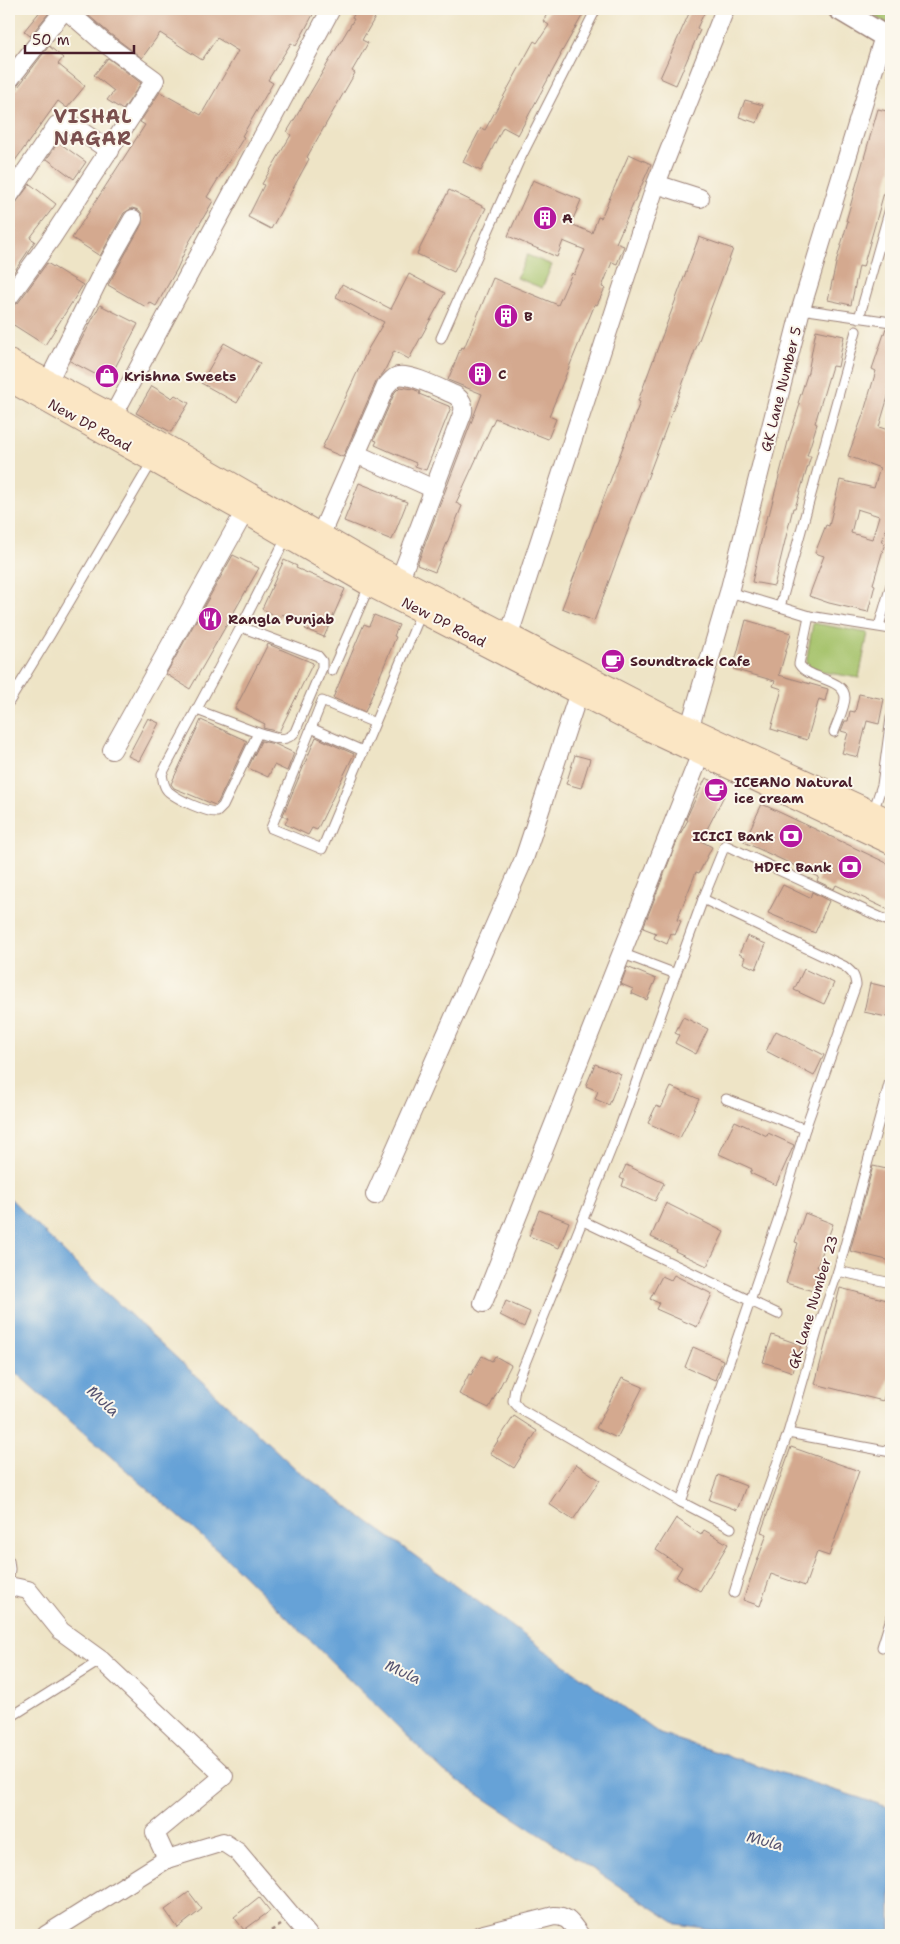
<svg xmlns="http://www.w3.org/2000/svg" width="900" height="1944" viewBox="0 0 900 1944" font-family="'Shantell Sans',sans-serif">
  <rect width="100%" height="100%" fill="#fbf7ec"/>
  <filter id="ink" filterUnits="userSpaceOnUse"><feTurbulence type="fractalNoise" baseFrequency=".02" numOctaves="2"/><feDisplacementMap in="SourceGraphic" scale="10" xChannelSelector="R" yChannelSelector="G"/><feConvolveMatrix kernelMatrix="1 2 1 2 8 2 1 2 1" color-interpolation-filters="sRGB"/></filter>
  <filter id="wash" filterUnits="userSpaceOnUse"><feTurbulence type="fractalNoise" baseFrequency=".0096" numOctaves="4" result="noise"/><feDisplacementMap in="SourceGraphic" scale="20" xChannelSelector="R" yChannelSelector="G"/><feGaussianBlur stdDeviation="1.12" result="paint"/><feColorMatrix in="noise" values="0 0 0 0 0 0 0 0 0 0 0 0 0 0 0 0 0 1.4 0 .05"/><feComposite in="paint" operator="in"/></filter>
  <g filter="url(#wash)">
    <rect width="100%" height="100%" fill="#eee4c6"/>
    <g fill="#a5c26a" stroke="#78704a">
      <polygon points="862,9 891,9 891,26"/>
      <polygon points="527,255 552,265 542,288 517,278"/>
      <polygon points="813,623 868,633 859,678 805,669"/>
    </g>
    <polygon fill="#66a2d7" stroke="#586081" points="9,1197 80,1268 297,1470 660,1734 891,1808 891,1935 747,1935 677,1924 444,1772 227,1559 9,1367"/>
    <g id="blocks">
      <g fill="#d4a98f" fill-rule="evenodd">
        <polygon points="42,9 52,9 30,36 24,31"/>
        <polygon points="81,9 316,9 296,46 291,43 268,80 273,83 242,136 244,137 207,197 213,201 188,244 177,269 156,306 149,302 146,307 108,285 142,224 142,214 139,210 132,208 124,213 100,256 72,238 145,125 140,122 160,92 201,115 238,51 217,38 202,60 160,33 142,58 110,34"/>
        <polygon points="357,9 380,9 362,40 368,43 352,71 355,73 307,157 309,159 271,229 248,217 264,185 262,184 291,135 287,132 354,19 352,18"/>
        <polygon points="550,9 586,9 560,55 561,55 518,135 503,127 481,171 463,162 481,128 485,130 534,41 537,43 549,25 543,21"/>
        <polygon points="691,9 706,9 697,28 700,30 676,85 660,78"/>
        <polygon points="49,46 63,58 58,64 85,86 67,108 58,101 9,169 9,99"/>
        <polygon points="108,58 141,83 123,110 107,100 114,91 94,75"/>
        <polygon points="745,100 763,105 757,123 739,117"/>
        <polygon points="878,109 891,112 891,168 863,267 859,266 851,305 828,300 837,259 848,221 846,221"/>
        <polygon points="58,142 86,162 74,179 47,159"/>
        <polygon points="629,154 651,164 616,243 624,246 617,264 612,262 602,287 605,288 597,305 595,304 549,416 556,419 548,439 495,418 456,503 462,506 435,572 417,565 482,394 448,380 461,347 464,348 493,278 558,305 572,273 574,275 585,250 563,241 557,257 508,236 533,180 581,200 571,224 592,233 598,217 601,218"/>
        <polygon points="30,184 56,204 30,238 35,241 9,279 9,212"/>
        <polygon points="449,190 486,208 454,272 417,254"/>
        <polygon points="699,237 733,249 594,621 562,608 640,402 638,401"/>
        <polygon points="47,263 83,285 45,345 9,322 9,308 18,303"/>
        <polygon points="409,274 445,293 409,359 394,351 384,372 376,382 343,457 322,448 368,349 384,322 336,297 342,284 391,309"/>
        <polygon points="100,305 138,324 108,381 70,361"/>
        <path d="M 886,328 L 891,328 L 891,375 L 887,389 L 890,390 L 879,427 L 891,431 L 891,514 L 882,542 L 885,543 L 873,584 L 875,585 L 868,612 L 829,603 L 809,596 L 824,556 L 815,553 L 826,525 L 829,526 L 840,480 L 874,488 L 880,468 L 848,456 L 863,415 L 876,371 L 872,369 ZM 857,509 L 879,516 L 872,539 L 851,533 Z"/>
        <polygon points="816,330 844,336 838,367 832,366 815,423 817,424 807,456 811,456 795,508 793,508 774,586 752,582 767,515 769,515 789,438 800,404 798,403 808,372"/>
        <polygon points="224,343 260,363 237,403 201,383"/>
        <polygon points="152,386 172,398 175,395 189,403 171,432 136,413"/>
        <polygon points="400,387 413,389 420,392 419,394 451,407 426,470 415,466 416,463 375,445 377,441 374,440 395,392"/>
        <polygon points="359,483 407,502 392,540 344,521"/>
        <polygon points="233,555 259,568 190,689 166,674"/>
        <polygon points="284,560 297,566 296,568 345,589 324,637 305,629 307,625 282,614 280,618 262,609"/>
        <polygon points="374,615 399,625 394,636 396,637 365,712 333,698 364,624 369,626"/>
        <polygon points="746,620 791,633 779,675 828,689 825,701 819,699 807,740 771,729 782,689 773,686 775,681 733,669"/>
        <polygon points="268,644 313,663 279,732 263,728 265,724 235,709"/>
        <polygon points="859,694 884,699 879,724 867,721 858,757 842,753 848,733 841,731 845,721 848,721 850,711 855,712"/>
        <polygon points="148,718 159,723 139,761 128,756"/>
        <polygon points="201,720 247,741 218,802 215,805 174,788 171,784"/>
        <polygon points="316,737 354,754 317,830 312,828 308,835 285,824 288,818 283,815"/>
        <polygon points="261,741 275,744 294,753 287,771 274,765 268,777 248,768"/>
        <polygon points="575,755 590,759 581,788 566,784"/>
        <polygon points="706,778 728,788 701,841 712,847 699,873 696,872 677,920 681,921 675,935 671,933 667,944 654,938 656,933 643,928 679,836 688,820 686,819 691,808"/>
        <polygon points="762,804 891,865 891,911 836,885 834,889 817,881 819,877 744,842"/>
        <polygon points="783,885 810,898 812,892 829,901 815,933 768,913"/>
        <polygon points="747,936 766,944 756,969 743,963 745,957 739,954"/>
        <polygon points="627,967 656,979 647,1000 631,993 633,989 621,984"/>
        <polygon points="804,969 834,983 824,1004 794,990"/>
        <polygon points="870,983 891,988 891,1018 864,1012"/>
        <polygon points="683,1017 708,1029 696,1054 675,1043 679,1035 675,1033"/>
        <polygon points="776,1031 824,1055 814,1076 766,1051"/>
        <polygon points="595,1064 621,1074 609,1105 595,1099 598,1091 586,1086"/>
        <polygon points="671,1087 699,1099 680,1138 648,1123 656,1106 661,1108"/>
        <polygon points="735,1121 767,1136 768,1133 794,1145 776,1185 750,1173 752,1169 719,1154"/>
        <polygon points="626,1165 664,1183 655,1201 622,1186 624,1180 620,1178"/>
        <polygon points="873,1166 891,1170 891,1261 850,1251"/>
        <polygon points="666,1203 724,1232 707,1266 675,1251 676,1249 651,1237"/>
        <polygon points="539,1210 569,1222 559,1248 529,1236"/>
        <polygon points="805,1213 833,1224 817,1267 820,1267 813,1291 786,1283 798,1243 795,1242"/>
        <polygon points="674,1275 712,1294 697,1327 656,1309 659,1303 650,1299 662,1276 671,1280"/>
        <polygon points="840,1288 891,1301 891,1370 883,1401 815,1384"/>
        <polygon points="506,1301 530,1312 524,1327 500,1315"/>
        <polygon points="772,1335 801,1345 793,1372 763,1362"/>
        <polygon points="693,1347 723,1360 715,1380 685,1367"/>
        <polygon points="482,1356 492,1361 495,1356 511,1365 489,1408 459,1394 469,1374 471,1375"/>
        <polygon points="622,1378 643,1387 617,1438 596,1428"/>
        <polygon points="514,1416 537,1431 514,1468 490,1453"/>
        <polygon points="791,1447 859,1471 829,1556 817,1552 805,1586 771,1574 760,1606 743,1600 767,1534 761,1532"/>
        <polygon points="576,1464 600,1480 573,1520 549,1504"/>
        <polygon points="718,1475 746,1486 737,1510 709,1500"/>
        <polygon points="676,1518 701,1535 704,1530 728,1544 700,1591 676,1577 682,1567 656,1550"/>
        <polygon points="189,1892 202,1909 178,1928 165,1910"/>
        <polygon points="259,1897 270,1911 244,1930 234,1917"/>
      </g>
    </g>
  </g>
  <g filter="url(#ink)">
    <use href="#blocks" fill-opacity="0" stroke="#9c8278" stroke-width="1"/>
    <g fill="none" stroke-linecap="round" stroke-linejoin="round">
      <g stroke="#9c8278" stroke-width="11">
        <g id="service">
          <polyline points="801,309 891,322"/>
          <polyline points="859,318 891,205"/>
          <polyline points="856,331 780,607 809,616 891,629"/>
          <polyline points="441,338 519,161 596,9"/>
          <polyline points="729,592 780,607"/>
          <path d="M 809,616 L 799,664 C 808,680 845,678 845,698 C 845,707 837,723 834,732"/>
          <polyline points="879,626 891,585"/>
          <path d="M 241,627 L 318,656 L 322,661 L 322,668 L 295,732 C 285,744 272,737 258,733 L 223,806 L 217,812 C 205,812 179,800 169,792 C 164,788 163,781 162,774 L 241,627 L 287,536"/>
          <polyline points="332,671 370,584"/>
          <polyline points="9,702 50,635 153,460"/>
          <polyline points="197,710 258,733"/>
          <path d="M 375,723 L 322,701 L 271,828 L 322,849 C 355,770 389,690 422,611"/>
          <polyline points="311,728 363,751"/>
          <polyline points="873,812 882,785 891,718"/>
          <polyline points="621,953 676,974"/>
          <polyline points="726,1099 805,1129"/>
          <polyline points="583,1221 778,1314"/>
          <polyline points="838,1271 891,1283"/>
          <polyline points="788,1433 891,1452"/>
          <path d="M 681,1502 L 779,1217 L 805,1129 L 856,985 C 855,975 852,972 844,966 L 703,899"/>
          <polyline points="731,1528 681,1502 520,1409 513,1401 515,1388 618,1132 703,899 725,845 886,920"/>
          <polyline points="9,1561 10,1569 9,1577"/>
          <polyline points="734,1593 752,1534 788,1433 817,1332 838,1271 891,1077"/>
          <polyline points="882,1647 891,1618"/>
          <polyline points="9,1718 101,1660"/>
        </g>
      </g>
      <g stroke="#9c8278" stroke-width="20">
        <g id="minor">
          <polyline points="9,80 65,9"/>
          <polyline points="656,184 700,198"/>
          <polyline points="9,196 57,125 66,122 69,123 110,151"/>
          <polyline points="9,297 51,239 155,80 103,42 65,9"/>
          <polyline points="48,382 100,277 133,219"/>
          <polyline points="107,427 331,9"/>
          <polyline points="356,454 434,489"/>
          <path d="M 320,536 L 386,386 C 390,382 393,377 398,376 C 410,373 443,390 455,395 C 462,400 464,404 463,412 L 400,579"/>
          <polyline points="509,635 656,184 725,9"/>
          <polyline points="686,740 729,592 801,309 884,36"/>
          <polyline points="112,750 245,511"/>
          <polyline points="375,1195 524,859 579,692"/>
          <polyline points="483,1303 701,753"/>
          <polyline points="9,1586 28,1590 61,1631 101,1660 224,1776 155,1833 167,1859 223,1842 238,1852 308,1935"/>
          <polyline points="46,1935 167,1859"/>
          <path d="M 480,1935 L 554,1916 C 569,1916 571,1924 580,1935"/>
        </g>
      </g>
      <g stroke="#9c8278" stroke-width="24">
        <polyline id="tertiary" points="839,9 891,40"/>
      </g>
      <g stroke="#9c8278" stroke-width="26">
        <g id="secondary">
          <polyline points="9,362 112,416 369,564 660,715 891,822"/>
          <polyline points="9,379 245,511 370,584 652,730 891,842"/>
        </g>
      </g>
      <polyline stroke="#9c8278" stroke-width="2.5" stroke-dasharray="4 4" stroke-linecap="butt" points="264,1935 281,1925"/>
      <use href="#service" stroke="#fff" stroke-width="9"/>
      <use href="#minor" stroke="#fff" stroke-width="18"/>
      <use href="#tertiary" stroke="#fff" stroke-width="21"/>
      <use href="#secondary" stroke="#fbe6c4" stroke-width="24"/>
    </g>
  </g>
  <defs>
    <g id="building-disc" transform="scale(1.25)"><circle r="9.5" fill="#b5179e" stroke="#fbf7ec"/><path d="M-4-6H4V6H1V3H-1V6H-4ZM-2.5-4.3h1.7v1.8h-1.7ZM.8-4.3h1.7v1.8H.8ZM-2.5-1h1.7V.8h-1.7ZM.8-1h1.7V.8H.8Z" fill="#fff"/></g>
    <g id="shop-disc" transform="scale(1.25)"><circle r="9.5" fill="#b5179e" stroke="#fbf7ec"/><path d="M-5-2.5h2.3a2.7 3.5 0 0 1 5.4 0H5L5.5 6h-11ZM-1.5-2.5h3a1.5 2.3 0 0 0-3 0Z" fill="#fff"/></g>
    <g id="restaurant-disc" transform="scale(1.25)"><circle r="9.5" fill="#b5179e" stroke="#fbf7ec"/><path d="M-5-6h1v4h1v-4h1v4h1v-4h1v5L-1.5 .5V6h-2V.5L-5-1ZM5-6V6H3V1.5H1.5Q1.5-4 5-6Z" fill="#fff"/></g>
    <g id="cafe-disc" transform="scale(1.25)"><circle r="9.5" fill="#b5179e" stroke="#fbf7ec"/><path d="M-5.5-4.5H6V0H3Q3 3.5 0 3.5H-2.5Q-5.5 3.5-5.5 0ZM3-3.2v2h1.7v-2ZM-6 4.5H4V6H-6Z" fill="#fff"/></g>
    <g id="bank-disc" transform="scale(1.25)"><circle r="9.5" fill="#b5179e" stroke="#fbf7ec"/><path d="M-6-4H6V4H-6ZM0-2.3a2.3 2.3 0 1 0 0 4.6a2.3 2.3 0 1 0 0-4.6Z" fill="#fff"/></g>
  </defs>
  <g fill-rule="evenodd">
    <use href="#building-disc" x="545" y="218"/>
    <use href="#building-disc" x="506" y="316"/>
    <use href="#building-disc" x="480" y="374"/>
    <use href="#shop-disc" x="107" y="376"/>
    <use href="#restaurant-disc" x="210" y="619"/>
    <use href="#cafe-disc" x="613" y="661"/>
    <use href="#cafe-disc" x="716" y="790"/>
    <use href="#bank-disc" x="791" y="836"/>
    <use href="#bank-disc" x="850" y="867"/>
  </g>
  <g text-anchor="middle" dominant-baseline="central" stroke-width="4" stroke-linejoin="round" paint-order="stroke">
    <g font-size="14" font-weight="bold" fill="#4a1f2b" stroke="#fbf7ec" text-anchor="start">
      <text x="562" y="218">A</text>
      <text x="524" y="316">B</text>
      <text x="498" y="374">C</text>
      <text x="124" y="376">Krishna Sweets</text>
      <text x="228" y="619">Rangla Punjab</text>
      <text x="630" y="661">Soundtrack Cafe</text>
      <text x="734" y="782">ICEANO Natural<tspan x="734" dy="16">ice cream</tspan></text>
      <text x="774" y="836" text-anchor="end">ICICI Bank</text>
      <text x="832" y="867" text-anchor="end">HDFC Bank</text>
    </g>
    <g font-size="14" fill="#4a1f2b" stroke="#fbf7ec">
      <text transform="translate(781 389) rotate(-76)">GK Lane Number 5</text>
      <text transform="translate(90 425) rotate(29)">New DP Road</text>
      <text transform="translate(444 622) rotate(27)">New DP Road</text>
      <text transform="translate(813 1302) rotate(-73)">GK Lane Number 23</text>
    </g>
    <g font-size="15" font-style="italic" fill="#555370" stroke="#fbf7ec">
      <text transform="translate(103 1401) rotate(43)">Mula</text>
      <text transform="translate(403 1672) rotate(25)">Mula</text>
      <text transform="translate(765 1841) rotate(15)">Mula</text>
    </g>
    <g font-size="19" font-weight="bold" letter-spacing="1" fill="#7a4f4e" stroke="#fbf7ec">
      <text x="93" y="116">VISHAL<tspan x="93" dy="22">NAGAR</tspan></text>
    </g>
  </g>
  <rect width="900" height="1944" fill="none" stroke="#fbf7ec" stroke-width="30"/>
  <path d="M25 45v8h109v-8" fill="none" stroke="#4a1f2b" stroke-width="2.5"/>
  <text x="32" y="45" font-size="15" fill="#4a1f2b" stroke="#fbf7ec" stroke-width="4" paint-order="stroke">50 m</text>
</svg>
